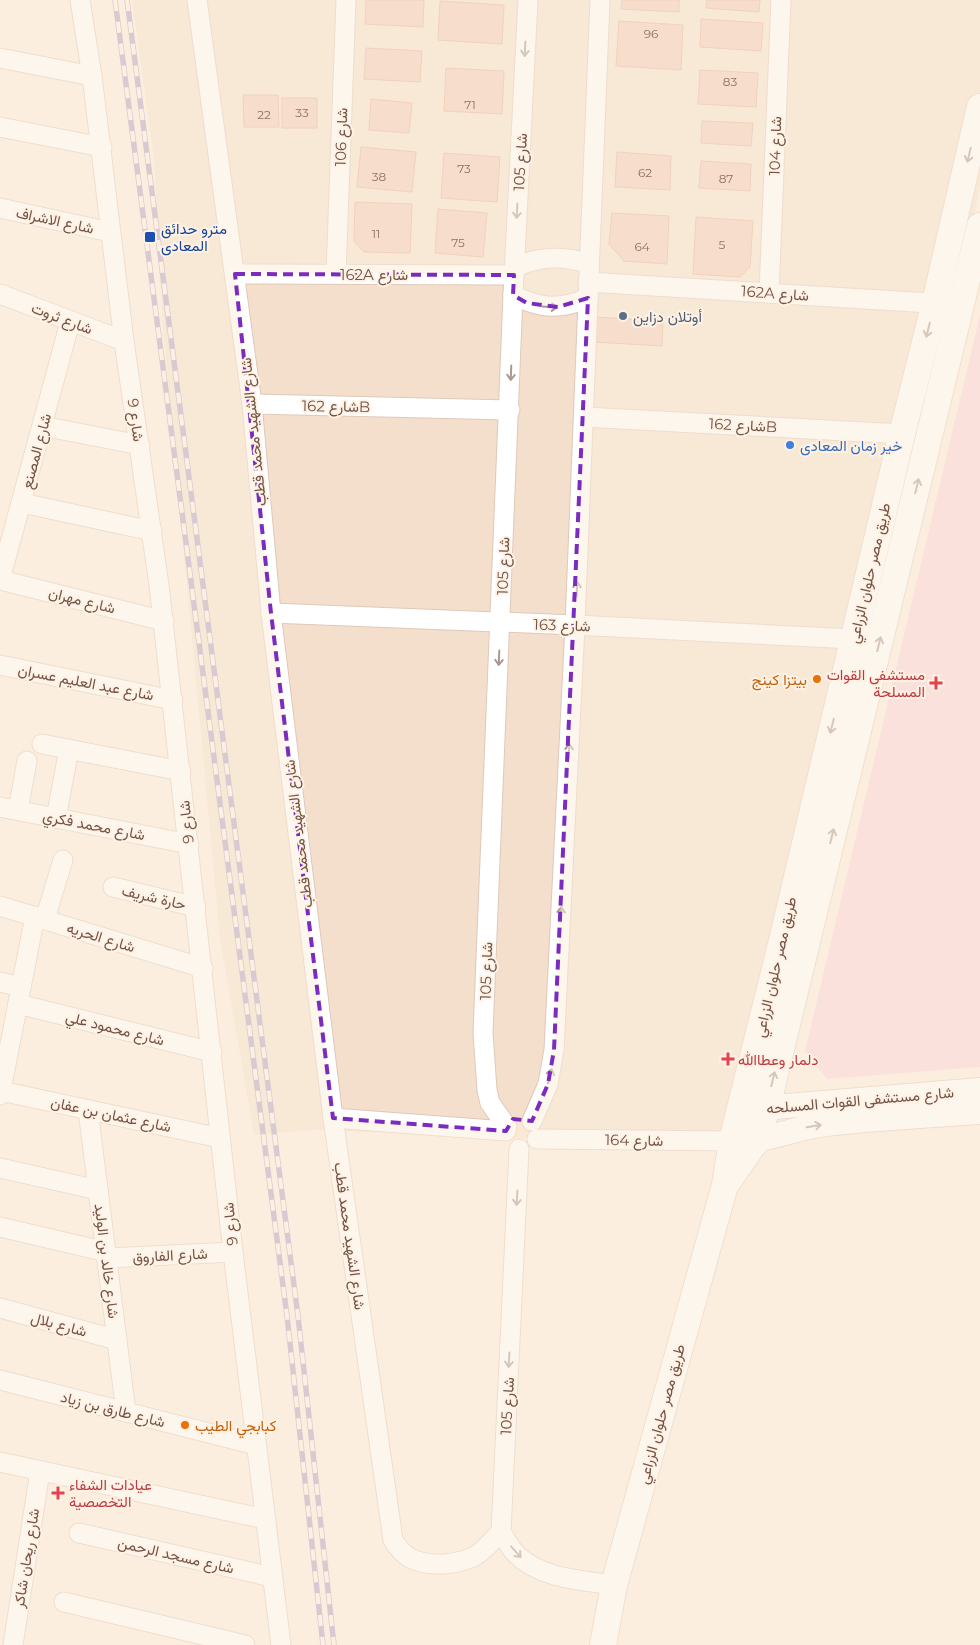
<svg xmlns="http://www.w3.org/2000/svg" width="980" height="1645" viewBox="0 0 980 1645" font-family="Montserrat,Vazirmatn,sans-serif">
  <rect width="100%" height="100%" fill="#fceede"/>
  <polygon fill="#f3dfcc" points="132,0 980,0 980,187 957,294 744,1146 315,1130 254,1135 220,938 163,328 154,159"/>
  <polygon fill="#fad1d9" points="980,315 980,1067 827,1079 805,1051"/>
  <g fill="#f1c9b6" stroke="#e4ae96">
    <polygon points="366,0 424,0 423,27 365,24"/>
    <polygon points="622,0 679,0 679,12 621,9"/>
    <polygon points="707,0 760,0 759,12 706,8"/>
    <polygon points="440,1 504,5 502,44 438,40"/>
    <polygon points="701,19 763,23 761,51 700,47"/>
    <polygon points="619,21 683,25 681,70 616,66"/>
    <polygon points="366,48 422,51 420,82 364,79"/>
    <polygon points="446,68 504,71 502,114 444,111"/>
    <polygon points="700,70 758,73 756,107 698,104"/>
    <polygon points="243,95 278,95 279,127 244,127"/>
    <rect x="282" y="98" width="35" height="30"/>
    <polygon points="371,99 412,103 409,133 369,130"/>
    <polygon points="702,121 753,123 751,146 701,143"/>
    <polygon points="361,147 416,152 412,192 357,187"/>
    <polygon points="617,152 671,156 670,190 615,187"/>
    <polygon points="444,153 500,157 497,202 441,198"/>
    <polygon points="701,161 751,164 750,191 699,188"/>
    <polygon points="355,202 412,204 410,253 364,252 354,241"/>
    <polygon points="438,209 487,213 483,257 435,253"/>
    <polygon points="612,213 669,216 667,264 624,261 609,244"/>
    <polygon points="696,217 753,221 750,267 740,277 693,274"/>
    <polygon points="596,317 663,321 662,346 594,342"/>
  </g>
  <g fill="none" stroke-linecap="round" stroke-linejoin="round">
    <g stroke="#dfc9ba" stroke-width="21">
      <g id="minor">
        <polyline points="80,0 92,76 124,341 159,585 233,1252 281,1645"/>
        <path d="M 197,0 L 252,404 L 271,613 L 333,1118 L 393,1540 C 398,1548 404,1555 412,1559 C 430,1567 455,1565 473,1557 C 483,1553 493,1539 501,1532"/>
        <polyline points="0,58 92,76"/>
        <polyline points="0,127 102,147"/>
        <polyline points="0,208 110,232"/>
        <path d="M 515,267 C 540,256 563,255 589,264"/>
        <polyline points="235,274 514,275"/>
        <polyline points="336,274 346,0"/>
        <polyline points="588,282 947,304"/>
        <polyline points="769,293 781,0"/>
        <polyline points="0,294 124,341"/>
        <path d="M 513,295 C 541,309 560,310 588,298"/>
        <polyline points="252,404 510,410"/>
        <polyline points="584,417 902,434"/>
        <polyline points="42,426 140,445"/>
        <polyline points="22,503 152,531"/>
        <polyline points="0,580 70,322"/>
        <polyline points="0,580 164,621"/>
        <polyline points="271,613 575,625 853,639"/>
        <polyline points="0,665 173,700"/>
        <polyline points="42,744 181,771"/>
        <polyline points="0,807 189,844"/>
        <polyline points="18,810 27,761"/>
        <polyline points="56,818 69,749"/>
        <polyline points="113,887 196,907"/>
        <polyline points="0,906 203,968"/>
        <polyline points="45,919 63,860"/>
        <polyline points="0,982 21,987"/>
        <polyline points="18,1004 212,1052"/>
        <polyline points="1,1091 220,1138"/>
        <polyline points="0,1095 35,916"/>
        <polyline points="88,1110 126,1412"/>
        <polyline points="333,1118 506,1131"/>
        <polyline points="532,1121 548,1084 554,1050 575,625 600,0"/>
        <polyline points="507,1127 490,1103 487,1090 483,1033 513,295 528,0"/>
        <polyline points="537,1139 732,1141"/>
        <path d="M 519,1149 L 501,1532 C 506,1539 510,1548 516,1554 C 541,1579 581,1580 614,1585"/>
        <polyline points="0,1168 98,1190"/>
        <polyline points="0,1227 107,1252"/>
        <polyline points="108,1258 233,1252"/>
        <polyline points="0,1308 117,1340"/>
        <polyline points="0,1380 256,1445"/>
        <polyline points="0,1462 265,1519"/>
        <polyline points="79,1533 272,1577"/>
        <polyline points="64,1602 245,1645"/>
        <polyline points="13,1645 40,1471"/>
      </g>
    </g>
    <g stroke="#dfc9ba" stroke-width="26">
      <g id="tertiary">
        <polyline points="750,1109 980,1090"/>
        <path d="M 739,1141 C 767,1141 792,1129 820,1125 C 873,1118 927,1116 980,1112"/>
      </g>
    </g>
    <g stroke="#e6ccba" stroke-width="28">
      <g id="secondary">
        <polyline points="727,1183 756,1141 767,1107 980,226"/>
        <polyline points="603,1645 614,1585 725,1185 732,1141 781,945 902,434 935,303 980,107"/>
      </g>
    </g>
    <use href="#minor" stroke="#fff" stroke-width="19"/>
    <use href="#tertiary" stroke="#fff" stroke-width="24"/>
    <use href="#secondary" stroke="#fff" stroke-width="26"/>
    <g stroke="#b09ec4" stroke-width="5.5">
      <g id="rail">
        <polyline points="115,0 287,1316 323,1645"/>
        <polyline points="127,0 298,1316 334,1645"/>
      </g>
    </g>
    <use href="#rail" stroke="#fff2e4" stroke-width="4" stroke-dasharray="11" stroke-linecap="butt"/>
  </g>
  <defs><path id="oneway-shaft" d="M-6 0H5M1.5-3L5.5 0L1.5 3" fill="none" stroke-width="1.6" stroke-linecap="round" stroke-linejoin="round" transform="scale(1.25)"/></defs>
  <g stroke="#aa9891">
    <use href="#oneway-shaft" transform="translate(525 49) rotate(93)"/>
    <use href="#oneway-shaft" transform="translate(969 155) rotate(103)"/>
    <use href="#oneway-shaft" transform="translate(517 211) rotate(93)"/>
    <use href="#oneway-shaft" transform="translate(550 307) rotate(3)"/>
    <use href="#oneway-shaft" transform="translate(928 330) rotate(104)"/>
    <use href="#oneway-shaft" transform="translate(511 373) rotate(92)"/>
    <use href="#oneway-shaft" transform="translate(917 486) rotate(-76)"/>
    <use href="#oneway-shaft" transform="translate(577 589) rotate(-87)"/>
    <use href="#oneway-shaft" transform="translate(879 644) rotate(-76)"/>
    <use href="#oneway-shaft" transform="translate(499 658) rotate(92)"/>
    <use href="#oneway-shaft" transform="translate(832 726) rotate(104)"/>
    <use href="#oneway-shaft" transform="translate(569 751) rotate(-87)"/>
    <use href="#oneway-shaft" transform="translate(832 836) rotate(-76)"/>
    <use href="#oneway-shaft" transform="translate(561 914) rotate(-87)"/>
    <use href="#oneway-shaft" transform="translate(550 1076) rotate(-76)"/>
    <use href="#oneway-shaft" transform="translate(773 1079) rotate(-76)"/>
    <use href="#oneway-shaft" transform="translate(814 1126) rotate(-10)"/>
    <use href="#oneway-shaft" transform="translate(517 1198) rotate(93)"/>
    <use href="#oneway-shaft" transform="translate(509 1360) rotate(93)"/>
    <use href="#oneway-shaft" transform="translate(516 1552) rotate(48)"/>
  </g>
  <path d="M0 0H980V1645H0ZM 235,274 L 514,275 L 513,295 L 527,303 L 558,307 L 588,298 L 554,1050 L 548,1084 L 532,1121 L 513,1119 L 506,1131 L 333,1118 L 271,613 Z" fill="#fceede" fill-opacity=".55" fill-rule="evenodd"/>
  <path fill="none" stroke="#7b2cbf" stroke-width="4" stroke-dasharray="10 6" stroke-linejoin="round" d="M 235,274 L 514,275 L 513,295 L 527,303 L 558,307 L 588,298 L 554,1050 L 548,1084 L 532,1121 L 513,1119 L 506,1131 L 333,1118 L 271,613 Z"/>
  <rect fill="#1a4fb4" stroke="#fff2e4" stroke-width="2" x="144" y="231" width="12" height="12" rx="2.5"/>
  <circle fill="#5c6f8a" stroke="#fff2e4" stroke-width="2" cx="623" cy="316" r="5"/>
  <circle fill="#3f7fe0" stroke="#fff2e4" stroke-width="2" cx="790" cy="445" r="5"/>
  <g fill="#e8710a" stroke="#fff2e4" stroke-width="2">
    <circle cx="817" cy="679" r="5"/>
    <circle cx="185" cy="1425" r="5"/>
  </g>
  <g fill="#e0444e" stroke="#fff2e4" stroke-width="2">
    <path d="M933.5 675.5h5v5h5v5h-5v5h-5v-5h-5v-5h5z"/>
    <path d="M725.5 1051.5h5v5h5v5h-5v5h-5v-5h-5v-5h5z"/>
    <path d="M55.5 1485.5h5v5h5v5h-5v5h-5v-5h-5v-5h5z"/>
  </g>
  <g text-anchor="middle" dominant-baseline="central" stroke-width="4" stroke-linejoin="round" paint-order="stroke">
    <g font-size="12" fill="#917063">
      <text x="651" y="33">96</text>
      <text x="730" y="81">83</text>
      <text x="470" y="104">71</text>
      <text x="302" y="112">33</text>
      <text x="264" y="114">22</text>
      <text x="464" y="168">73</text>
      <text x="645" y="172">62</text>
      <text x="379" y="176">38</text>
      <text x="726" y="178">87</text>
      <text x="376" y="233">11</text>
      <text x="458" y="242">75</text>
      <text x="722" y="244">5</text>
      <text x="642" y="246">64</text>
    </g>
    <g font-size="15" fill="#715347" stroke="#fff2e4">
      <text transform="translate(341 137) rotate(-88)">شارع 106</text>
      <text transform="translate(775 146) rotate(-88)">شارع 104</text>
      <text transform="translate(520 162) rotate(-87)">شارع 105</text>
      <text transform="translate(55 220) rotate(12)">شارع الاشراف</text>
      <text x="374" y="274">162A شارع</text>
      <text transform="translate(775 293) rotate(4)">162A شارع</text>
      <text transform="translate(62 318) rotate(21)">شارع ثروت</text>
      <text transform="translate(336 406) rotate(1)">شارع 162B</text>
      <text transform="translate(136 420) rotate(82)">شارع 9</text>
      <text transform="translate(743 425) rotate(3)">شارع 162B</text>
      <text transform="translate(253 432) rotate(-96)">شارع الشهيد محمد قطب</text>
      <text transform="translate(36 451) rotate(-75)">شارع المصنع</text>
      <text transform="translate(503 566) rotate(-88)">شارع 105</text>
      <text transform="translate(869 573) rotate(-77)">طريق مصر حلوان الزراعي</text>
      <text transform="translate(82 600) rotate(14)">شارع مهران</text>
      <text transform="translate(562 625) rotate(2)">شارع 163</text>
      <text transform="translate(86 682) rotate(11)">شارع عبد العليم عسران</text>
      <text transform="translate(186 822) rotate(-96)">شارع 9</text>
      <text transform="translate(94 825) rotate(11)">شارع محمد فكري</text>
      <text transform="translate(298 834) rotate(-97)">شارع الشهيد محمد قطب</text>
      <text transform="translate(154 897) rotate(13)">حارة شريف</text>
      <text transform="translate(101 937) rotate(17)">شارع الحريه</text>
      <text transform="translate(775 967) rotate(-77)">طريق مصر حلوان الزراعي</text>
      <text transform="translate(486 971) rotate(-88)">شارع 105</text>
      <text transform="translate(115 1028) rotate(14)">شارع محمود علي</text>
      <text transform="translate(860 1100) rotate(-5)">شارع مستشفى القوات المسلحه</text>
      <text transform="translate(111 1114) rotate(12)">شارع عثمان بن عفان</text>
      <text transform="translate(634 1140) rotate(1)">شارع 164</text>
      <text transform="translate(230 1224) rotate(-96)">شارع 9</text>
      <text transform="translate(350 1236) rotate(82)">شارع الشهيد محمد قطب</text>
      <text transform="translate(170 1255) rotate(-3)">شارع الفاروق</text>
      <text transform="translate(107 1261) rotate(83)">شارع خالد بن الوليد</text>
      <text transform="translate(59 1324) rotate(15)">شارع بلال</text>
      <text transform="translate(507 1406) rotate(-87)">شارع 105</text>
      <text transform="translate(113 1409) rotate(14)">شارع طارق بن زياد</text>
      <text transform="translate(661 1414) rotate(-75)">طريق مصر حلوان الزراعي</text>
      <text transform="translate(176 1555) rotate(13)">شارع مسجد الرحمن</text>
      <text transform="translate(26 1558) rotate(-81)">شارع ريحان شاكر</text>
    </g>
    <g font-size="15" fill="#164399" stroke="#fff2e4" text-anchor="start">
      <text x="161" y="228">مترو حدائق<tspan x="161" dy="17">المعادى</tspan></text>
    </g>
    <g font-size="15" fill="#4e5e75" stroke="#fff2e4" text-anchor="start">
      <text x="633" y="316">أوتلان دزاين</text>
    </g>
    <g font-size="15" fill="#366cbe" stroke="#fff2e4" text-anchor="start">
      <text x="800" y="445">خير زمان المعادى</text>
    </g>
    <g font-size="15" fill="#be3a42" stroke="#fff2e4" text-anchor="start">
      <text x="925" y="674" text-anchor="end">مستشفى القوات<tspan x="925" dy="17">المسلحة</tspan></text>
      <text x="738" y="1059">دلمار وعطاالله</text>
      <text x="69" y="1484">عيادات الشفاء<tspan x="69" dy="17">التخصصية</tspan></text>
    </g>
    <g font-size="15" fill="#c56008" stroke="#fff2e4" text-anchor="end">
      <text x="807" y="679">بيتزا كينج</text>
      <text x="195" y="1425" text-anchor="start">كبابجي الطيب</text>
    </g>
  </g>
</svg>
